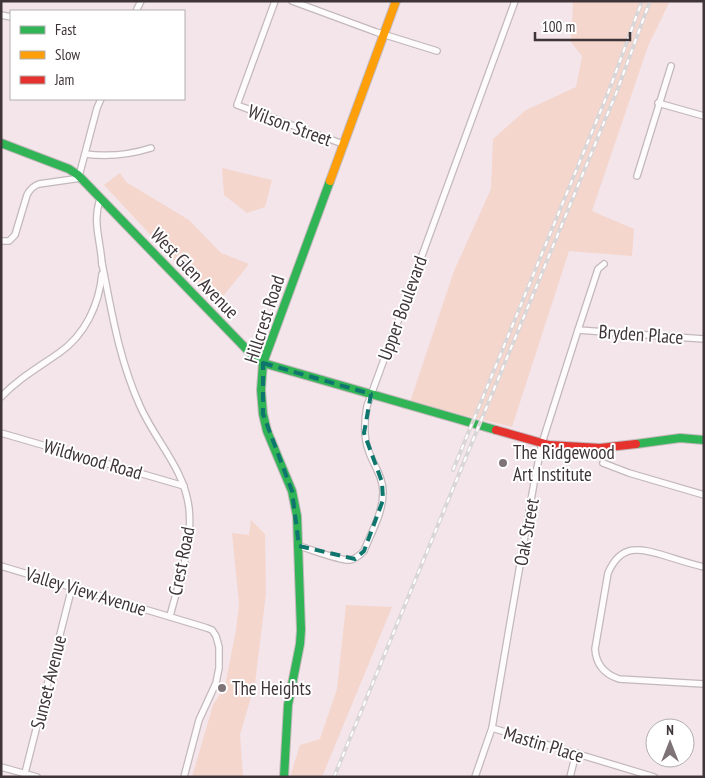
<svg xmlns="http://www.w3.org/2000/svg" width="705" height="778" viewBox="0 0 705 778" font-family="'PT Sans Narrow',sans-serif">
  <rect width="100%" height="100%" fill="#f3e5ea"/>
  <g fill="#f4d6cd">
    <polygon points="573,1 670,1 648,46 592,211 634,229 632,256 569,251 512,427 410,402 454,271 491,189 493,139 526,110 576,87 582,56 571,42"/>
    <polygon points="222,168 272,180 265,207 247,213 224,195"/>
    <polygon points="120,173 126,182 189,220 221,253 249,264 216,305 104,185"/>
    <polygon points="251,520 265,534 266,593 255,683 240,735 243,777 192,777 213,705 225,686 236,630 239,604 232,533 249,535"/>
    <polygon points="346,605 392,607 322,777 290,777 300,745 320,739 337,689"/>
  </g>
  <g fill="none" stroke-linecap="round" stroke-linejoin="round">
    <g stroke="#c3b8bc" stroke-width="8">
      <g id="street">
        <polyline points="275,1 237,105 343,144"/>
        <polyline points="292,1 376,32 437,51"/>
        <polyline points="136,11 141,1"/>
        <polyline points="1,15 11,17"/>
        <polyline points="658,103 704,116"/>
        <path d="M 85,154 C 108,157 129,155 151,148"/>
        <polyline points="79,176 97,108 101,99"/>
        <polyline points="637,176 671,66"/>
        <path d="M 100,199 C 92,223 101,241 102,265"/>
        <path d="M 1,241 L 9,241 L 15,235 L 27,195 C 30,189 33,186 39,184 L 81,178"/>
        <path d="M 102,263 C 112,314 119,359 140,406 C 156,442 184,468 189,508 C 193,545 179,581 170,616"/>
        <polyline points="578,330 704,339"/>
        <path d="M 1,397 C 18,379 39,367 59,353 C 85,335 99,305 102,274"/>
        <polyline points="1,433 184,486"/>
        <polyline points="603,463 629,473 704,495"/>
        <path d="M 299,546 C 310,549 340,561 350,560 C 356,559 360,555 364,551 C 371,533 383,513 383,492 C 383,477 374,466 369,452 C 363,437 364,422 367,406 L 515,1"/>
        <polyline points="1,566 207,628 212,630 216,636 219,647 219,668 216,683 199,720 184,777"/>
        <path d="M 704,567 C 691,564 679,560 666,556 C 640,548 621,543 608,573 L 595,649 C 596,664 604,674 619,679 L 704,684"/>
        <polyline points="492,728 654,777"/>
        <polyline points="1,767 37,777"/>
        <polyline points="24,777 72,587"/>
        <polyline points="475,777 492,728 534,483 542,443 578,330 598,269 604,264"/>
        <polyline points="570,777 576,753"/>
      </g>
    </g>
    <g stroke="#c3b8bc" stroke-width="10">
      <g id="fast">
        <polyline points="1,143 69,169 78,175 256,359 263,363 496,430"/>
        <polyline points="636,444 680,438 704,440"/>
        <polyline points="284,777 288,705 300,644 301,630 297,516 292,491 267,431 263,414 261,390 263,363 330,181"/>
      </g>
    </g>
    <g stroke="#c3b8bc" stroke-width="10">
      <polyline id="slow" points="330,181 396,1"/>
    </g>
    <g stroke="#c3b8bc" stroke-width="10">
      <polyline id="jam" points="496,430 549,445 600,448 636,444"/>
    </g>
    <use href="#street" stroke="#fdfbfc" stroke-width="5.5"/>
    <use href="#fast" stroke="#30b455" stroke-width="8"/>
    <use href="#slow" stroke="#ff9f0a" stroke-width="8"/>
    <use href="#jam" stroke="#e5322d" stroke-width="8"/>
    <g stroke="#dad6d7" stroke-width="4">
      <g id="rail">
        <polyline points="453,470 610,88 642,1"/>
        <polyline points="334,777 617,91 650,1"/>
      </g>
    </g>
    <use href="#rail" stroke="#fff" stroke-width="2" stroke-dasharray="5.5" stroke-linecap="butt"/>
  </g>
  <path fill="none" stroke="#0f766e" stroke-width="4" stroke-dasharray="10 6" stroke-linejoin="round" d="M 263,363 L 371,394 L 364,433 L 382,482 L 383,500 L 364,551 L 355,559 L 299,546 L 292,491 L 263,414 Z"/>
  <g fill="#7e7377" stroke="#fff" stroke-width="2">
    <circle cx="503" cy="463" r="5"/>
    <circle cx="222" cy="688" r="5"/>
  </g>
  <g text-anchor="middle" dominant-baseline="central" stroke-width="4" stroke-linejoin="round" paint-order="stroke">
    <g font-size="19" fill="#3f3539" stroke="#fff">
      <text transform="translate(290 125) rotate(20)">Wilson Street</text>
      <text transform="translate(195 273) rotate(46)">West Glen Avenue</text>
      <text transform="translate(402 308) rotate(-70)">Upper Boulevard</text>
      <text transform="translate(264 319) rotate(-72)">Hillcrest Road</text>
      <text transform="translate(641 334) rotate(4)">Bryden Place</text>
      <text transform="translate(93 459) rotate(16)">Wildwood Road</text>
      <text transform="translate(526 532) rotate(-80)">Oak Street</text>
      <text transform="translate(181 561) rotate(-79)">Crest Road</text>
      <text transform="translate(86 591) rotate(17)">Valley View Avenue</text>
      <text transform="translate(48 682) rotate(-76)">Sunset Avenue</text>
      <text transform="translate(544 744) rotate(17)">Mastin Place</text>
    </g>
    <g font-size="19" fill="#3f3539" stroke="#fff" text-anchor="start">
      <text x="513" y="452">The Ridgewood<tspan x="513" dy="22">Art Institute</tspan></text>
      <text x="232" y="688">The Heights</text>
    </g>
  </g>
  <rect width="705" height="778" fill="none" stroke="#3f3539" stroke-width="5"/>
  <rect x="10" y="10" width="175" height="90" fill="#ffffff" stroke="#b2aeb0"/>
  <rect x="20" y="26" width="25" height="8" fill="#30b455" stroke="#b2aeb0"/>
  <text x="55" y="35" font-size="15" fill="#3f3539">Fast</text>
  <rect x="20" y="51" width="25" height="8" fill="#ff9f0a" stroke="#b2aeb0"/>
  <text x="55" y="60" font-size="15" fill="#3f3539">Slow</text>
  <rect x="20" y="76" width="25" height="8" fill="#e5322d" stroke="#b2aeb0"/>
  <text x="55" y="85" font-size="15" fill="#3f3539">Jam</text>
  <g transform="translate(670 743)"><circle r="24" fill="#ffffff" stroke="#b2aeb0"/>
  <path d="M0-4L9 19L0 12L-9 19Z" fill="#7e7377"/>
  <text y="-8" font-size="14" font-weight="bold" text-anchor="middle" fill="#3f3539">N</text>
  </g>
  <path d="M535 32v8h95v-8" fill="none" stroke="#3f3539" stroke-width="2.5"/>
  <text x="542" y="32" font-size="15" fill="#3f3539" stroke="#ffffff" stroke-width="4" paint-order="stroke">100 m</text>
</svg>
